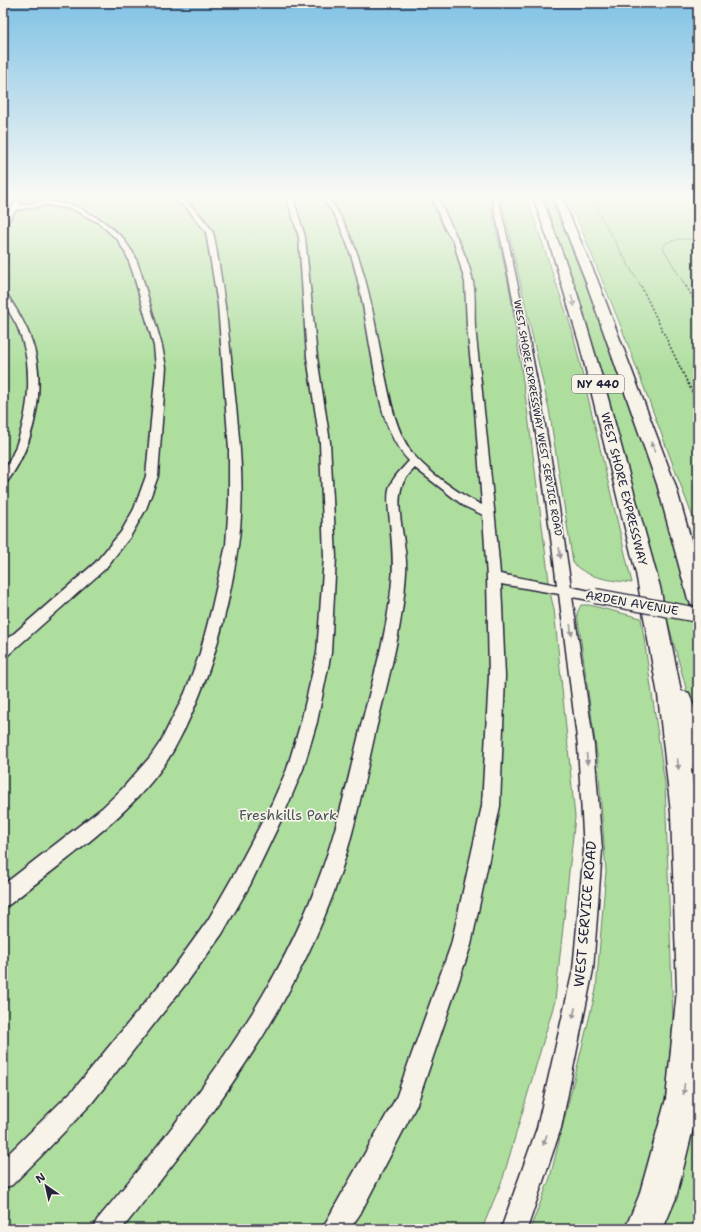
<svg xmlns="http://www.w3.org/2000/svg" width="701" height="1232" viewBox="0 0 701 1232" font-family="'Shantell Sans',sans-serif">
  <rect width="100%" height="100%" fill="#f7f3e8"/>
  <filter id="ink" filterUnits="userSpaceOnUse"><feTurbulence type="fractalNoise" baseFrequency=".025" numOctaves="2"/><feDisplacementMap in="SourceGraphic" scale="8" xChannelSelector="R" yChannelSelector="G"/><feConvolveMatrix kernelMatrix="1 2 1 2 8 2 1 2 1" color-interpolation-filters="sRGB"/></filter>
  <g filter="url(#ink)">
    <g fill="#aede9e" stroke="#68806c">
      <polygon points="3,198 489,198 510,291 529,423 551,597 554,609 575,817 555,1001 503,1178 482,1229 3,1229"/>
      <path d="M 501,198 L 527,198 L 572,330 L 632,583 C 612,580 588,579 573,563 L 549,409 Z"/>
      <polygon points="539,198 551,198 593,302 659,489 698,628 698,732 611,413"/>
      <polygon points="565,198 698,198 698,531 622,329 578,221"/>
      <polygon points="581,605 589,605 641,618 665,784 673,1020 663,1139 629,1229 530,1229 550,1178 596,990 606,871 598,762 577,613"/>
      <polygon points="698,1064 698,1229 654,1229"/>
    </g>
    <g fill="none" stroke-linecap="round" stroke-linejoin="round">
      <g stroke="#22223b" stroke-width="3">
        <g id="minor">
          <path d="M 171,198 C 172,198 178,198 179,199 C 189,201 209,224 213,233 C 216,243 217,255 219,265 C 224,296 228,327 231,358 C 237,420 247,484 238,546 C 228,616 208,689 173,751 C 138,812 64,860 10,904 L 3,907 L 3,885 L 102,808 L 122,789 L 150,757 L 161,741 L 185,693 L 200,653 L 212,607 L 226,545 L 229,501 L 229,449 L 218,305 L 206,232 L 187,208 Z"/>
          <polygon points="287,198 293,198 305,237 317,357 330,442 336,557 331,653 317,722 303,769 284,814 250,885 222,934 188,981 91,1104 41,1156 12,1185 3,1188 3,1159 75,1088 174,967 208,920 236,871 272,803 287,769 301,722 317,653 324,557 320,442 307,357 299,237"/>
          <path d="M 322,198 L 328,198 C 365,247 372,311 384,370 C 390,397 394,426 410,450 C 422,468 462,496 482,505 L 473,383 L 467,326 L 465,282 L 454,242 L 445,229 L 432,198 L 438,198 C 450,226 467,252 473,282 C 476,297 474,312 475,327 C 484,410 493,492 500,574 L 557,585 C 541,455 521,326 492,198 L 498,198 C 529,327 552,456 571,587 L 600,593 L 602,596 L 600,599 L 595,601 L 572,597 L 594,746 L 602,850 L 593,970 L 561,1128 L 527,1229 L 501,1229 L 537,1128 L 573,970 L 584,850 L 578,746 L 559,594 L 501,584 L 505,676 L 500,806 L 471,945 L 417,1104 L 360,1214 L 350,1229 L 322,1229 L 396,1098 L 451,945 L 482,806 L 489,676 L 487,578 L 483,515 L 464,506 L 415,468 C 409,474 403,480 401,489 C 395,512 408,547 406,572 C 403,626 389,677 376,729 C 367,769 359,809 348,848 C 308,992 214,1114 122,1229 L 93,1229 L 97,1220 C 190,1108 285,990 329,849 C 342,809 351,767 361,726 C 373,678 388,631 392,581 C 394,562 392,542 390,522 C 389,512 387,499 389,489 C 392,478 401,470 409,461 C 384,435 379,397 373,362 C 364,315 359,262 336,218 C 333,211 327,205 322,198 Z"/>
          <polygon points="16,201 21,202 19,205 47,201 76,206 103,221 123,238 135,256 141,273 162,346 166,367 158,476 146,509 130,537 105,569 8,655 3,657 3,643 95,563 121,532 134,509 146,476 156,367 154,346 133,273 127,256 118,240 99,223 72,209 47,205 16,210 5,225 3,226 3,219"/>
          <path d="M 3,293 L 6,293 C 16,309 26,324 32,342 C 47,387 35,444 7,482 L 3,483 C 3,469 11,460 16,446 C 24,424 29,400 28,377 C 28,360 24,342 17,326 C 12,315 3,305 3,293 Z"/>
        </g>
      </g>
      <g stroke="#22223b" stroke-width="3">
        <g id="highway">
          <polygon points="533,198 542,198 577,293 606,391 660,587 681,691 689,693 698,718 698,771 691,769 698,824 698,1108 676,1198 663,1229 625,1229 639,1196 666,1099 677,990 671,813 658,695 636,573 579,342 550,245"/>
          <polygon points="553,198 562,198 597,279 675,484 698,564 698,606 691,604 688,599 657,484 585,279"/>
        </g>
      </g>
      <g stroke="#22223b" stroke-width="1" stroke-dasharray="1.5 1.5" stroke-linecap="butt">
        <polyline points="590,198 641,287"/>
        <polyline points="686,287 663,248 666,243 679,239 698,239"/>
      </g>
      <g stroke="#22223b" stroke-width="1.5" stroke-dasharray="2 2" stroke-linecap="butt">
        <polyline points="641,286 695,398"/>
        <polyline points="686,286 698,306"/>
      </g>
      <polyline stroke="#22223b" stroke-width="2" stroke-dasharray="2.5 2.5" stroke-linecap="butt" points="695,397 698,404"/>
      <use href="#minor" fill="#f7f3e8" fill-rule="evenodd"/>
      <use href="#highway" fill="#f7f3e8" fill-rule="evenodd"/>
      <g stroke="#22223b" stroke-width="17" stroke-linecap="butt">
        <polyline id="minor-bridge" points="595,596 698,615"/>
      </g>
      <use href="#minor-bridge" stroke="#f7f3e8" stroke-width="14"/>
    </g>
    <defs><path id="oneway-solid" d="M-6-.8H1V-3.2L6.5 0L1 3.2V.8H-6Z"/></defs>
    <g fill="#97959a">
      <use href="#oneway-solid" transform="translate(573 301) rotate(72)"/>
      <use href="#oneway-solid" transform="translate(653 447) rotate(-110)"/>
      <use href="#oneway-solid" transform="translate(560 553) rotate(82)"/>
      <use href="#oneway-solid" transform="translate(571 630) rotate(83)"/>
      <use href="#oneway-solid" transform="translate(587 759) rotate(86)"/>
      <use href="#oneway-solid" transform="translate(678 764) rotate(83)"/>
      <use href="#oneway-solid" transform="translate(574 1013) rotate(102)"/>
      <use href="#oneway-solid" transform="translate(684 1089) rotate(95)"/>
      <use href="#oneway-solid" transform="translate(545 1140) rotate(109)"/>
    </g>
  </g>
  <linearGradient id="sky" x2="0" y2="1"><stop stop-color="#81c2e5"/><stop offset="0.53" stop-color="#fbfaf5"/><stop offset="1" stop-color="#fbfaf5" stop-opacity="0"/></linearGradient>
  <rect width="701" height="371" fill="url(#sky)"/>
  <g text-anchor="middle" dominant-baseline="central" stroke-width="3.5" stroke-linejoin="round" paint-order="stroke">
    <g font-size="10" fill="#22223b" stroke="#f7f3e8">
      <text transform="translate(538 418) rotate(80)">WEST SHORE EXPRESSWAY WEST SERVICE ROAD</text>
    </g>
    <rect fill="#f7f3e8" stroke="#62616f" stroke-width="1" x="572" y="375" width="52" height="18" rx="3"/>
    <g font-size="11" font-weight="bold" fill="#22223b">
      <text x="598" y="384">NY 440</text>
    </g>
    <g font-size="12" fill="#22223b" stroke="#f7f3e8">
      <text transform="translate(624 489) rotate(76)">WEST SHORE EXPRESSWAY</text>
      <text transform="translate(632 603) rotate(10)">ARDEN AVENUE</text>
    </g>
    <g font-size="14" fill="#455154" stroke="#f7f3e8">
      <text x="288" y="815">Freshkills Park</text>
    </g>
    <g font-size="14" fill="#22223b" stroke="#f7f3e8">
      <text transform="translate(585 914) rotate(-85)">WEST SERVICE ROAD</text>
    </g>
  </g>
  <rect width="701" height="1232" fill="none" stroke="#f7f3e8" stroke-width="16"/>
  <rect x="8" y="8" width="685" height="1216" fill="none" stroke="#22223b" stroke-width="1.5" filter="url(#ink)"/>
  <g transform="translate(46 1186) rotate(326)" stroke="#f7f3e8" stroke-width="3" paint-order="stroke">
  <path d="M0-3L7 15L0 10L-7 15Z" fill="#22223b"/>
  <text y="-6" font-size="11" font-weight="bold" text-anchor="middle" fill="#22223b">N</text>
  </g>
</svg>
